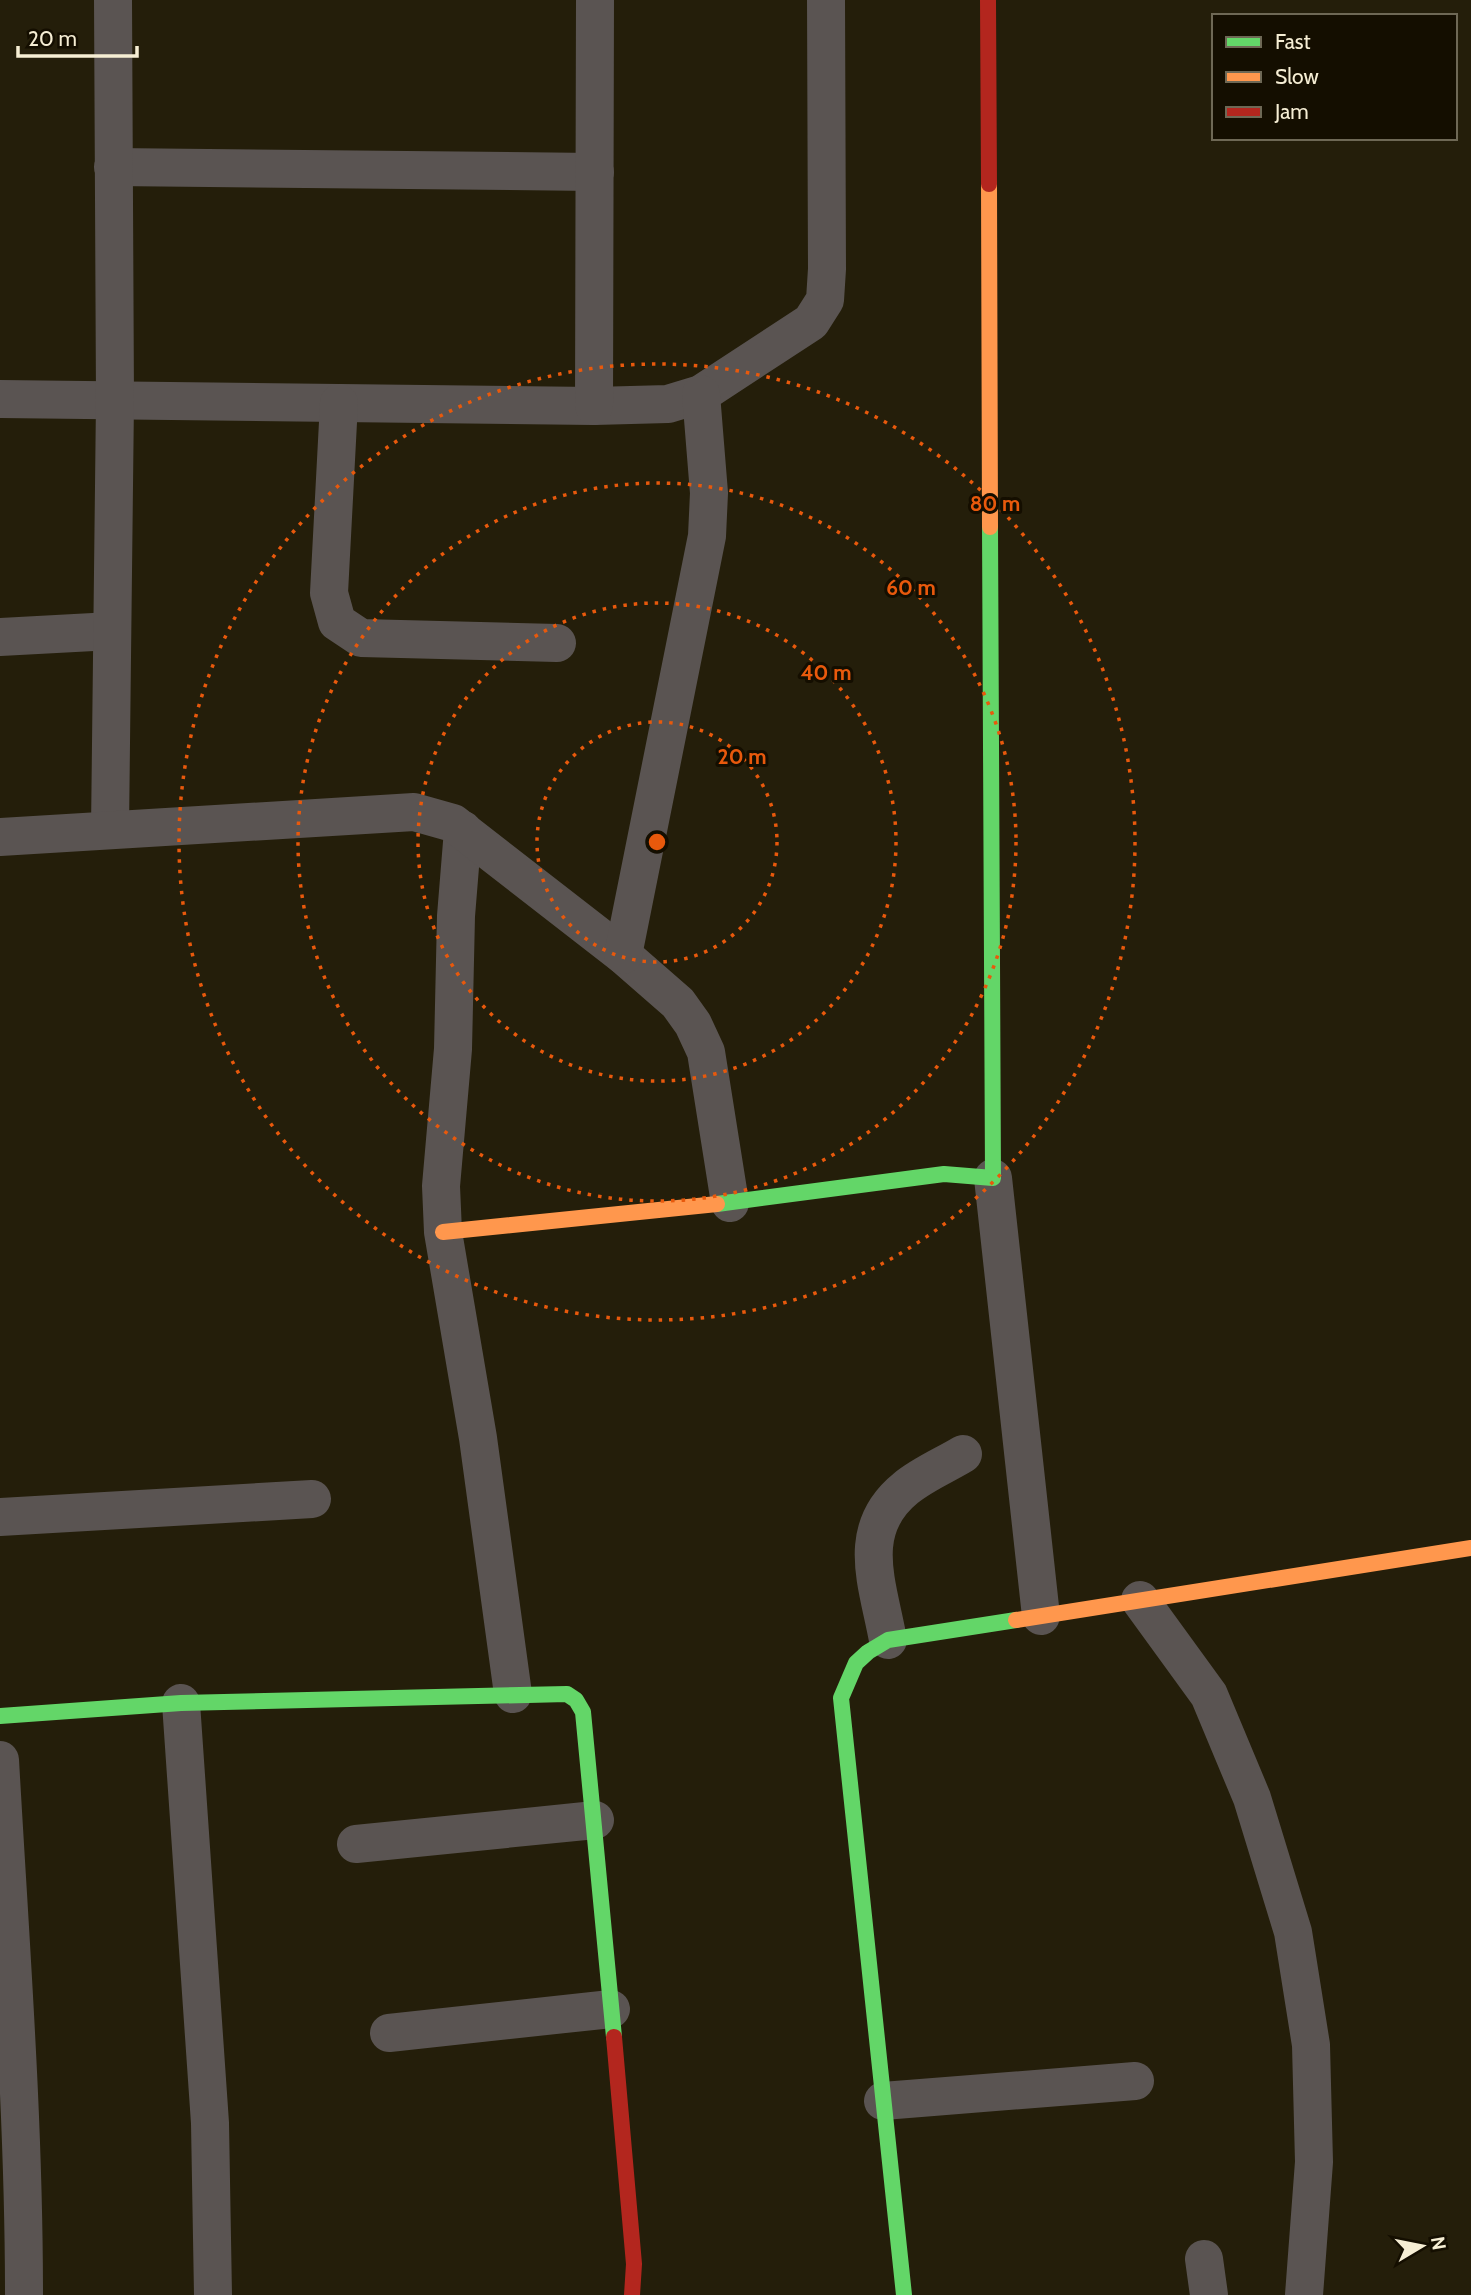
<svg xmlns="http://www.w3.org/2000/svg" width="1471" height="2295" viewBox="0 0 1471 2295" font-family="Cabin,sans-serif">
  <rect width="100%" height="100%" fill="#241e0a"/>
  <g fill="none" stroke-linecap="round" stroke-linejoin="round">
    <g stroke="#5a5452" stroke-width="38">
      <polyline points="113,167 595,172"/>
      <polyline points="0,399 594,406 668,404 701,394 811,322 825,300 827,269 826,0"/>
      <polyline points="339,403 329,593 337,622 361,638 557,643"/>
      <polyline points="594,406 595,0"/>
      <polyline points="0,637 112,631"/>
      <polyline points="110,830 115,400 113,0"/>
      <polyline points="463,830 456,916 453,1049 441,1186 443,1232 478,1438 513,1694"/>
      <polyline points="0,837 414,812 453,823 623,955 678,1003 693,1024 706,1052 730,1203"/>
      <polyline points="623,955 707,536 709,493 701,394"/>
      <polyline points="993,1178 1041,1616"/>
      <polyline points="0,1517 312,1499"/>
      <polyline points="1140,1600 1209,1695 1252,1798 1293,1932 1311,2045 1314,2162 1304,2295"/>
      <path d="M 888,1640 C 878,1584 854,1530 906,1488 C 923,1474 945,1465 963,1454"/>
      <polyline points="181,1703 210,2123 213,2295"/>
      <path d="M 0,1760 C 10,1938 24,2117 24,2295"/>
      <polyline points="356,1844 595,1820"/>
      <polyline points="389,2033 611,2009"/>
      <polyline points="883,2101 1135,2081"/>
      <polyline points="1204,2259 1209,2295"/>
    </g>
    <g stroke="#63d668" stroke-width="16">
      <polyline points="717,1204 944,1174 993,1178 990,527"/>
      <polyline points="0,1716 181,1703 567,1694 576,1700 583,1712 614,2037"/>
      <polyline points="904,2295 841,1698 856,1663 868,1652 888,1640 1016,1620"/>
    </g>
    <g stroke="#ff974d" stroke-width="16">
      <polyline points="989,184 990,527"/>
      <polyline points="443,1232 717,1204"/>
      <polyline points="1016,1620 1471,1548"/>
    </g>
    <g stroke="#b3261e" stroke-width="16">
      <polyline points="988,0 989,184"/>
      <polyline points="614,2037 634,2264 632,2295"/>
    </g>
  </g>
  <g fill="none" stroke="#e8590c" stroke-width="3.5" stroke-dasharray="3.5 7">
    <circle cx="657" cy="842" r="120"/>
    <circle cx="657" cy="842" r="239"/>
    <circle cx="657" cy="842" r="359"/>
    <circle cx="657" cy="842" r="478"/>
  </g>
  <circle cx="657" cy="842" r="10" fill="#e8590c" stroke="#140e00" stroke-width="3.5"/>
  <g font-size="21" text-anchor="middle" font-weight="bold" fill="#e8590c" stroke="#140e00" stroke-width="6" stroke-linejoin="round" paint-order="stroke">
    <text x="995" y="511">80 m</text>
    <text x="911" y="595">60 m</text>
    <text x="826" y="680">40 m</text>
    <text x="742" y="764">20 m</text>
  </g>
  <rect x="1212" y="14" width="245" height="126" fill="#140e00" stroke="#6e6855" stroke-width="2"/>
  <rect x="1226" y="37" width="35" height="10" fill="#63d668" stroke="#6e6855" stroke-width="2"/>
  <text x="1275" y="49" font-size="21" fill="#f6eed4">Fast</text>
  <rect x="1226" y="72" width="35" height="10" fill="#ff974d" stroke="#6e6855" stroke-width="2"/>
  <text x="1275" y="84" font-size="21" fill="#f6eed4">Slow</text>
  <rect x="1226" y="107" width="35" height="10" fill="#b3261e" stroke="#6e6855" stroke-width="2"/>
  <text x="1275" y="119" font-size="21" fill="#f6eed4">Jam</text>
  <g transform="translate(1422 2246) rotate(80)" stroke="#140e00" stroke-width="5" paint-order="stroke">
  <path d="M0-5L12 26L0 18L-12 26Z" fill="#f6eed4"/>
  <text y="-10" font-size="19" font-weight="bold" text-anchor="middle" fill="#f6eed4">N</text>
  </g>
  <path d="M18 46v10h119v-10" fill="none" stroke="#f6eed4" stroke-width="3.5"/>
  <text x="28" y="46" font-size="21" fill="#f6eed4" stroke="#140e00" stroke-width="5" paint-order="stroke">20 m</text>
</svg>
